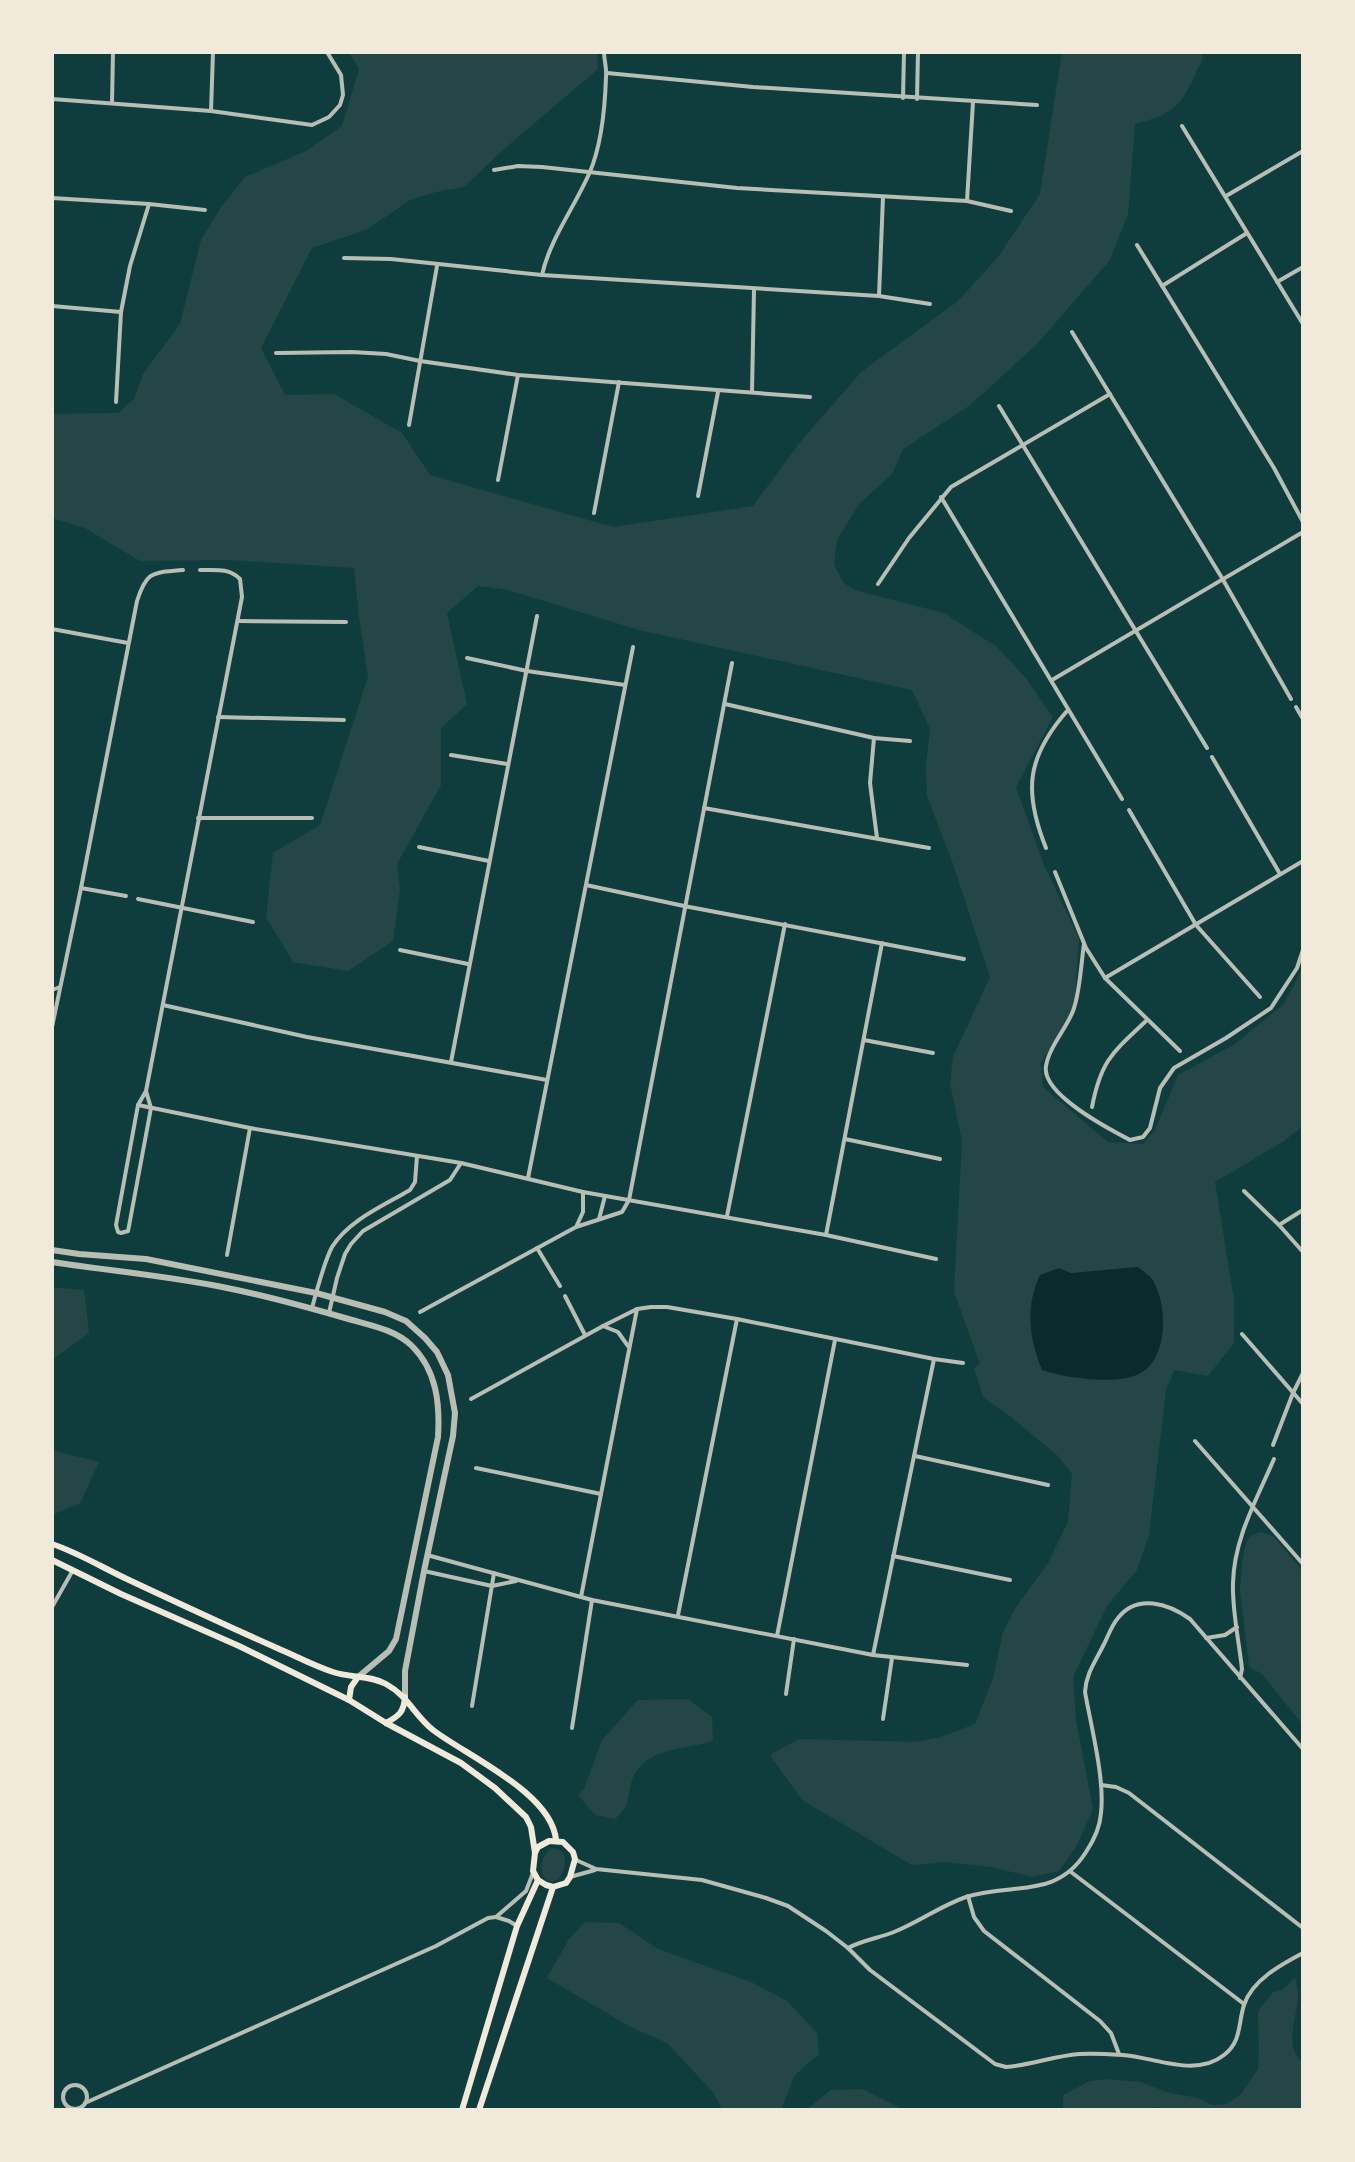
<svg xmlns="http://www.w3.org/2000/svg" width="1355" height="2162" viewBox="0 0 1355 2162" font-family="Quicksand,sans-serif">
  <rect width="100%" height="100%" fill="#0f3d3e"/>
  <g fill="#244646">
    <path d="M 349,52 L 597,52 L 598,69 L 503,150 L 464,187 L 436,192 L 410,200 L 366,230 L 312,248 L 261,348 L 285,395 L 334,394 L 402,433 L 430,475 L 613,527 L 753,506 L 801,441 L 861,372 L 958,301 L 998,257 L 1040,194 L 1062,52 L 1201,52 L 1203,58 C 1183,99 1183,112 1135,124 L 1128,214 L 1110,260 L 1036,345 L 969,406 L 903,449 L 892,474 L 859,504 L 837,540 L 834,564 L 843,582 L 854,590 L 944,613 L 997,647 L 1025,677 L 1053,717 L 1016,787 L 1044,865 L 1079,938 L 1074,1009 L 1041,1063 L 1043,1087 L 1108,1142 L 1143,1144 L 1155,1130 L 1178,1075 L 1235,1044 L 1284,1004 L 1303,967 L 1303,1126 L 1284,1141 L 1215,1182 L 1234,1300 L 1234,1343 L 1208,1376 L 1174,1370 L 1166,1390 L 1149,1535 L 1137,1570 L 1107,1606 L 1073,1677 L 1076,1720 L 1093,1809 L 1076,1847 L 1059,1871 L 1032,1877 L 991,1867 L 946,1862 L 912,1865 L 802,1800 L 771,1757 L 771,1754 L 799,1739 L 915,1742 L 941,1737 L 975,1724 L 993,1678 L 1003,1632 L 1016,1607 L 1048,1563 L 1068,1522 L 1072,1474 L 1058,1456 L 1010,1416 L 983,1397 L 974,1368 L 980,1364 L 954,1292 L 962,1141 L 950,1083 L 953,1057 L 990,977 L 952,861 L 927,796 L 926,764 L 930,729 L 912,690 L 639,630 L 508,590 L 478,586 L 447,613 L 467,704 L 441,728 L 441,785 L 397,864 L 400,889 L 393,941 L 348,971 L 293,962 L 266,917 L 273,853 L 320,825 L 368,677 L 359,617 L 354,568 L 229,560 L 140,561 L 85,528 L 52,518 L 52,414 L 118,413 L 134,399 L 143,374 L 180,324 L 201,240 L 221,207 L 245,177 L 306,151 L 342,126 L 359,69 Z"/>
    <polygon points="52,1287 84,1290 89,1333 52,1360"/>
    <polygon points="52,1450 99,1462 80,1503 52,1515"/>
    <path d="M 1261,1532 L 1273,1536 L 1303,1571 L 1303,1725 L 1262,1674 L 1249,1667 L 1240,1591 C 1241,1579 1242,1546 1249,1538 C 1253,1534 1256,1534 1261,1532 Z"/>
    <path d="M 688,1699 L 712,1717 L 713,1741 C 685,1750 644,1747 632,1780 C 626,1799 632,1804 615,1819 L 595,1815 L 578,1795 L 584,1789 L 602,1740 L 638,1700 Z"/>
    <path d="M 553,1848 C 570,1850 566,1868 559,1879 L 551,1882 L 544,1878 C 539,1868 542,1853 553,1848 Z"/>
    <polygon points="585,1922 619,1923 658,1949 751,1982 787,2001 817,2033 819,2054 795,2075 781,2110 723,2110 712,2091 667,2043 629,2026 547,1978 569,1939"/>
    <path d="M 1295,1978 C 1297,1985 1298,1990 1298,1997 C 1297,2020 1283,2045 1303,2063 L 1303,2110 L 1167,2110 L 1156,2107 L 1133,2110 L 1063,2110 L 1063,2095 L 1090,2081 L 1106,2079 L 1141,2082 L 1169,2093 L 1199,2098 L 1212,2105 L 1226,2104 L 1241,2094 L 1258,2069 L 1259,2053 L 1258,2011 L 1273,1992 L 1282,1990 Z"/>
    <polygon points="863,2089 904,2110 806,2110 831,2090"/>
  </g>
  <path fill="#0a2a2b" d="M 1138,1267 C 1143,1271 1148,1274 1152,1279 C 1169,1305 1169,1365 1134,1376 C 1109,1384 1066,1378 1042,1370 C 1029,1338 1025,1307 1040,1275 L 1059,1268 L 1071,1273 Z"/>
  <g fill="none" stroke-linecap="round" stroke-linejoin="round">
    <g stroke="#b8beb3" stroke-width="4">
      <polyline points="607,73 753,87 1037,105"/>
      <polyline points="903,98 904,52"/>
      <polyline points="52,99 211,111 312,125 329,117 340,105 343,95 341,75 327,52"/>
      <polyline points="917,99 918,52"/>
      <polyline points="112,103 113,52"/>
      <polyline points="211,111 213,52"/>
      <polyline points="1182,126 1303,324"/>
      <polyline points="494,170 518,166 542,167 737,188 967,201 1011,211"/>
      <polyline points="1226,196 1303,151"/>
      <polyline points="52,198 149,204 205,210"/>
      <polyline points="967,201 973,102"/>
      <polyline points="1137,245 1274,468 1303,522"/>
      <polyline points="344,258 391,259 542,275 879,296 930,304"/>
      <path d="M 542,275 C 550,239 574,208 589,174 C 602,145 605,108 606,77 C 607,68 604,60 604,52"/>
      <polyline points="1277,282 1303,267"/>
      <polyline points="1162,286 1247,233"/>
      <polyline points="879,296 883,197"/>
      <polyline points="52,306 121,312"/>
      <polyline points="1072,332 1222,578 1291,699"/>
      <polyline points="276,353 352,352 386,354 420,361 518,375 810,397"/>
      <polyline points="752,392 754,290"/>
      <polyline points="116,402 121,312 130,266 149,204"/>
      <polyline points="999,406 1207,748"/>
      <polyline points="409,425 437,266"/>
      <polyline points="498,480 518,375"/>
      <polyline points="698,496 718,392"/>
      <polyline points="941,497 1122,799"/>
      <polyline points="594,513 619,382"/>
      <polyline points="878,584 909,538 951,487 1110,394"/>
      <polyline points="238,621 346,622"/>
      <polyline points="52,629 128,643"/>
      <polyline points="467,658 527,671 625,685"/>
      <polyline points="1052,680 1303,532"/>
      <polyline points="725,704 874,738 910,741"/>
      <polyline points="1296,707 1303,719"/>
      <polyline points="218,717 344,720"/>
      <polyline points="874,738 870,783 877,838"/>
      <polyline points="451,755 507,764"/>
      <polyline points="1212,757 1280,874"/>
      <polyline points="704,808 929,848"/>
      <polyline points="1129,810 1196,925 1260,997"/>
      <polyline points="198,818 312,818"/>
      <polyline points="419,847 489,861"/>
      <path d="M 1046,848 C 1023,791 1027,757 1067,711"/>
      <polyline points="1055,872 1086,948 1105,978 1180,1051"/>
      <polyline points="586,885 684,906 964,959"/>
      <polyline points="81,888 126,896"/>
      <polyline points="138,899 253,922"/>
      <path d="M 1084,944 C 1081,964 1080,993 1073,1011 C 1066,1029 1049,1047 1046,1066 C 1041,1094 1109,1129 1130,1140 L 1143,1137 L 1150,1128 L 1160,1088 L 1174,1068 L 1226,1038 L 1271,1008 L 1297,968 L 1303,950"/>
      <polyline points="400,950 468,964"/>
      <polyline points="1105,978 1303,861"/>
      <polyline points="52,990 60,987"/>
      <polyline points="163,1005 307,1037 547,1080"/>
      <path d="M 52,1027 L 81,888 L 137,601 C 147,570 153,573 183,570"/>
      <polyline points="864,1040 933,1053"/>
      <polyline points="451,1062 537,616"/>
      <path d="M 146,1091 L 151,1108 L 129,1226 L 128,1231 L 121,1233 L 118,1232 L 116,1225 L 138,1105 L 146,1091 L 242,597 L 240,579 C 229,568 216,570 200,570"/>
      <polyline points="138,1105 250,1128 461,1163 583,1192 826,1235 936,1259"/>
      <path d="M 1092,1107 C 1101,1060 1113,1052 1146,1021"/>
      <polyline points="845,1139 940,1159"/>
      <polyline points="528,1178 633,647"/>
      <polyline points="1244,1191 1279,1225 1303,1252"/>
      <polyline points="727,1216 785,924"/>
      <polyline points="599,1219 605,1196"/>
      <polyline points="577,1225 583,1212 583,1192"/>
      <polyline points="1279,1225 1303,1210"/>
      <polyline points="826,1235 882,943"/>
      <polyline points="537,1248 560,1286"/>
      <polyline points="227,1255 250,1128"/>
      <polyline points="565,1296 585,1335"/>
      <path d="M 312,1308 C 316,1293 325,1260 332,1247 C 349,1220 383,1206 410,1190 L 415,1182 L 417,1156"/>
      <polyline points="420,1312 576,1227 622,1212 629,1200 732,663"/>
      <polyline points="329,1313 337,1278 345,1254 351,1244 363,1231 450,1180 461,1163"/>
      <polyline points="603,1326 618,1332 628,1346"/>
      <polyline points="1242,1334 1303,1404"/>
      <polyline points="471,1399 603,1326 637,1309 651,1307 667,1307 737,1319 934,1359 963,1363"/>
      <polyline points="1195,1441 1303,1564"/>
      <polyline points="1273,1445 1293,1393 1303,1373"/>
      <polyline points="915,1456 1048,1485"/>
      <polyline points="476,1468 601,1494"/>
      <polyline points="427,1555 592,1600 873,1655 967,1665"/>
      <polyline points="893,1556 1010,1580"/>
      <polyline points="424,1571 492,1586 516,1581"/>
      <polyline points="581,1597 637,1309"/>
      <polyline points="52,1607 73,1570"/>
      <polyline points="678,1615 737,1319"/>
      <polyline points="777,1636 835,1340"/>
      <polyline points="1206,1638 1225,1635 1237,1627"/>
      <polyline points="873,1655 934,1359"/>
      <path d="M 1240,1678 L 1242,1669 C 1239,1641 1232,1611 1233,1583 C 1234,1538 1257,1499 1274,1459"/>
      <polyline points="786,1694 794,1639"/>
      <polyline points="472,1706 494,1573"/>
      <polyline points="883,1719 892,1658"/>
      <polyline points="572,1728 592,1600"/>
      <polyline points="1101,1785 1116,1787 1129,1793 1303,1928"/>
      <path d="M 576,1860 L 596,1869 L 702,1880 L 766,1898 L 788,1906 L 826,1931 L 848,1948 L 870,1970 L 995,2064 L 1006,2067 C 1031,2065 1054,2056 1079,2054 C 1093,2053 1108,2054 1122,2055 C 1155,2057 1195,2078 1224,2055 C 1242,2041 1238,2023 1244,2005 C 1252,1980 1282,1964 1303,1953"/>
      <polyline points="1071,1872 1244,2004"/>
      <polyline points="570,1877 595,1870"/>
      <polyline points="968,1896 974,1917 984,1931 1100,2021 1111,2033 1119,2054"/>
      <polyline points="496,1917 509,1921 517,1926"/>
      <path d="M 848,1948 C 863,1940 879,1938 894,1932 C 919,1922 940,1906 966,1897 C 1011,1882 1056,1900 1086,1852 C 1094,1840 1100,1828 1101,1813 C 1105,1779 1091,1726 1085,1692 C 1086,1674 1095,1662 1103,1646 C 1108,1637 1111,1626 1118,1618 C 1137,1593 1169,1604 1190,1619 L 1303,1749"/>
      <circle cx="75" cy="2097" r="12"/>
      <polyline points="85,2103 436,1946 488,1918 496,1917 526,1891 533,1873"/>
    </g>
    <g stroke="#b8beb3" stroke-width="6">
      <polyline points="52,1250 79,1254 146,1259 316,1293 385,1312 406,1321 425,1338 437,1352 448,1375 455,1413 453,1436 424,1571 405,1671 405,1697"/>
      <path d="M 52,1262 C 110,1271 170,1276 227,1288 C 267,1296 307,1307 345,1318 C 368,1325 395,1329 412,1346 C 437,1371 440,1404 438,1437 L 396,1639 L 389,1651 L 358,1677"/>
    </g>
    <g stroke="#f1e9da" stroke-width="6">
      <path d="M 52,1544 C 79,1553 103,1568 129,1580 C 178,1603 227,1626 277,1648 C 296,1656 314,1666 333,1672 C 350,1678 370,1675 386,1684 C 408,1696 414,1715 433,1730 C 467,1756 552,1793 556,1840"/>
      <polyline points="52,1560 121,1594 239,1646 349,1700 386,1723 461,1763 495,1788 526,1817 531,1827 535,1853 533,1871 538,1880 546,1885 553,1887 566,1883 570,1877 575,1859 573,1852 563,1842 549,1841 538,1847 535,1853"/>
      <polyline points="349,1700 351,1687 358,1677"/>
      <path d="M 386,1723 C 399,1716 404,1712 405,1697"/>
      <polyline points="462,2110 517,1926 538,1880"/>
      <polyline points="479,2110 553,1887"/>
    </g>
  </g>
  <rect width="1355" height="2162" fill="none" stroke="#f1e9da" stroke-width="108"/>
</svg>
